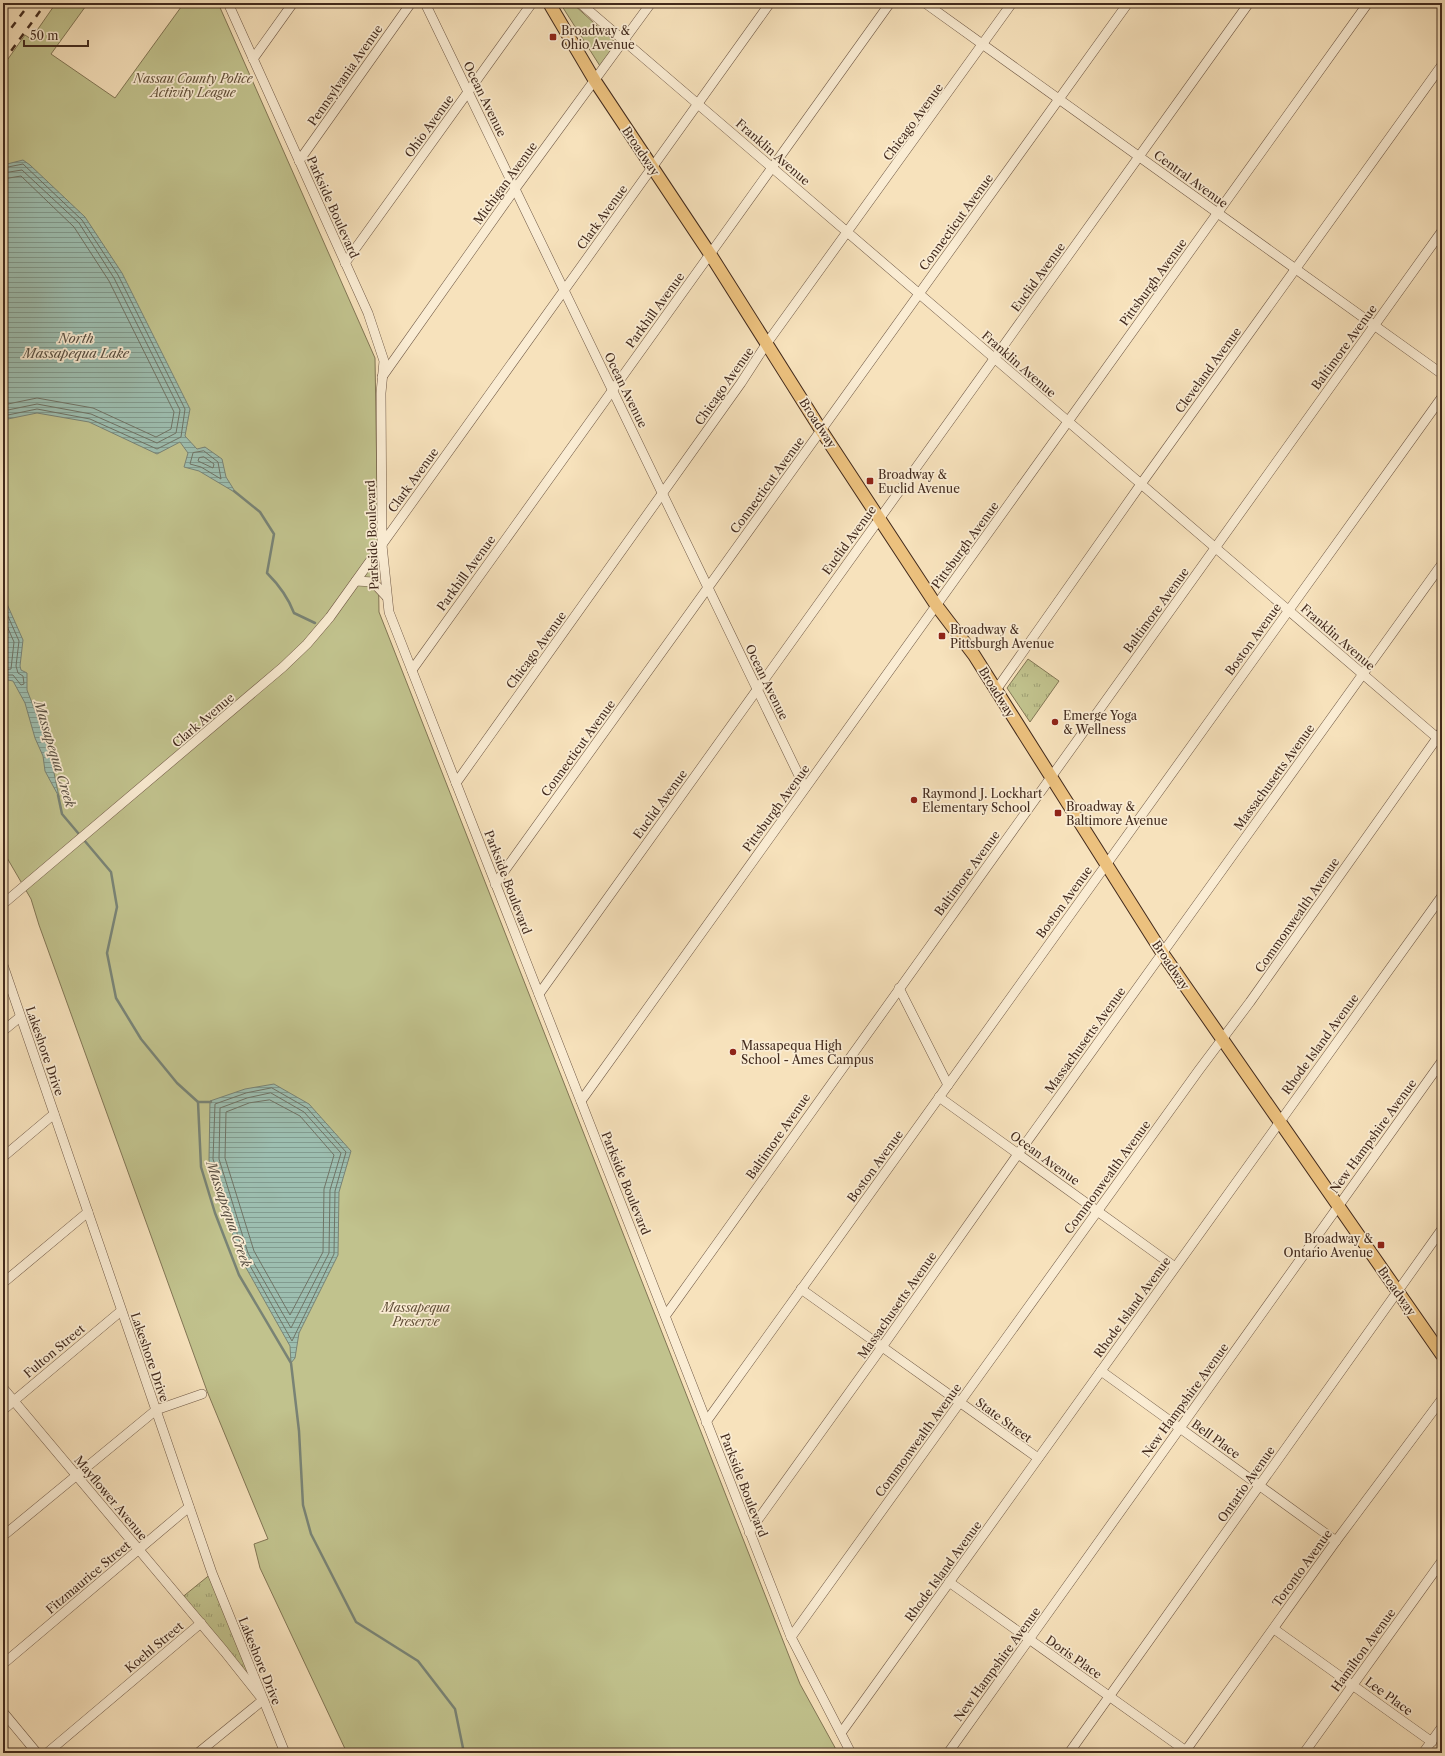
<svg xmlns="http://www.w3.org/2000/svg" width="1445" height="1756" viewBox="0 0 1445 1756" font-family="'Libre Caslon Text',serif">
  <defs>
    <pattern id="grass-tufts" width="24" height="20" patternUnits="userSpaceOnUse"><rect width="24" height="20" fill="#c1c28d"/><path d="M3 7l-1-3M5 7V3M7 7l1-3M15 17l-1-3M17 17v-4M19 17l1-3" fill="none" stroke="#9e9e73"/></pattern>
    <pattern id="water-rules" width="6" height="5" patternUnits="userSpaceOnUse"><rect width="6" height="5" fill="#9dbeb0"/><path d="M0 2.5h6" fill="none" stroke="#829b8f"/></pattern>
  </defs>
  <rect width="100%" height="100%" fill="#f7e2bc"/>
  <filter id="stains"><feTurbulence type="fractalNoise" baseFrequency=".005" numOctaves="4"/><feColorMatrix values="0 0 0 0 .2 0 0 0 0 .09 0 0 0 0 .02 0 0 0 .5 -.17"/></filter>
  <radialGradient id="worn" r=".72"><stop offset=".6" stop-color="#630" stop-opacity="0"/><stop offset="1" stop-color="#630" stop-opacity=".3"/></radialGradient>
  <g fill="url(#grass-tufts)" stroke="#827655">
    <polygon points="1028,659 1059,681 1030,722 1007,688"/>
    <polygon points="212,1573 263,1700 180,1599"/>
  </g>
  <g fill="#c1c28d" stroke="#827655">
    <polygon points="56,3 88,3 51,54 115,98 184,3 218,3 375,358 379,612 800,1684 838,1753 347,1753 260,1568 254,1544 268,1539 207,1391 39,925 31,899 3,851 3,66 25,35 31,39"/>
    <polygon points="560,3 572,3 616,43 600,66"/>
  </g>
  <g fill="url(#water-rules)" stroke="#798375">
    <polygon points="23,160 30,165 85,217 122,273 190,409 185,436 197,449 205,447 222,459 226,477 236,493 199,471 184,467 188,453 180,442 157,454 89,422 37,413 3,420 3,165"/>
    <polygon points="3,595 23,640 20,666 21,670 27,673 27,690 46,739 56,753 53,768 59,797 45,771 43,756 35,738 25,703 13,681 3,679"/>
    <polygon points="274,1084 309,1104 351,1151 339,1192 338,1255 299,1333 295,1358 291,1363 290,1346 240,1257 209,1160 210,1101 245,1089"/>
  </g>
  <g fill="none" stroke-linecap="round" stroke-linejoin="round">
    <g stroke="#707466" stroke-width="1">
      <polyline points="3,168 23,164 82,220 118,275 185,409 181,437 157,449 90,419 37,409 3,416"/>
      <polyline points="3,173 22,170 79,223 114,278 180,410 176,433 157,443 91,414 37,404 3,411"/>
      <polyline points="3,179 21,176 74,227 109,281 174,412 171,429 156,437 93,408 37,398 3,405"/>
      <polygon points="204,451 218,462 221,479 201,467 190,464 193,453"/>
      <polygon points="204,457 214,464 213,468 198,461 199,458"/>
      <polyline points="3,605 19,641 16,666 18,673 23,676 24,684 21,685 13,675 3,675"/>
      <polyline points="3,617 14,642 11,669 3,670"/>
      <polygon points="272,1088 307,1108 346,1152 335,1191 334,1254 292,1341 244,1255 213,1159 215,1104 246,1093"/>
      <polygon points="271,1093 304,1112 341,1153 330,1190 329,1253 291,1328 248,1253 219,1159 220,1108 247,1098"/>
      <polygon points="270,1100 300,1116 334,1155 324,1189 323,1252 290,1315 254,1251 225,1158 226,1112 249,1103"/>
    </g>
    <g stroke="#798375" stroke-width="2.5">
      <path d="M 234,491 L 260,512 L 274,534 L 267,573 C 280,586 288,597 294,613 L 315,623"/>
      <polyline points="58,795 62,814 111,872 117,907 107,953 116,998 141,1039 177,1083 198,1102 201,1167 215,1213 239,1275 291,1363 299,1431 303,1505 311,1534 356,1622 418,1661 455,1709 464,1753"/>
      <polyline points="198,1102 211,1102"/>
    </g>
    <g stroke="#6f5845" stroke-width="10">
      <g id="minor">
        <polyline points="228,3 368,313 384,361 381,393 382,545 389,612 791,1637 851,1753"/>
        <polyline points="425,3 805,788"/>
        <polyline points="580,3 1442,742"/>
        <polyline points="925,3 1442,374"/>
        <polyline points="253,59 293,3"/>
        <polyline points="299,161 411,3"/>
        <polyline points="345,263 532,3"/>
        <polyline points="382,377 515,189 651,3"/>
        <polyline points="356,581 373,582 386,596"/>
        <polyline points="412,670 890,3"/>
        <polyline points="996,690 1141,484 1442,65"/>
        <polyline points="456,783 741,383 767,343 1012,3"/>
        <polyline points="495,884 1128,3"/>
        <polyline points="3,904 283,667 307,644 330,617 770,3"/>
        <polyline points="3,965 212,1573 285,1753"/>
        <polyline points="899,988 948,1085"/>
        <polyline points="539,994 1249,3"/>
        <polyline points="3,1031 20,1017"/>
        <polyline points="939,1097 1175,1267"/>
        <polyline points="581,1101 1368,3"/>
        <polyline points="3,1157 54,1114"/>
        <polyline points="3,1283 88,1212"/>
        <polyline points="801,1289 1038,1458"/>
        <polyline points="666,1315 1442,231"/>
        <polyline points="1101,1371 1336,1541"/>
        <polyline points="3,1388 224,1651 263,1700 198,1753"/>
        <polyline points="3,1410 121,1311"/>
        <polyline points="706,1422 1442,397"/>
        <polyline points="749,1532 882,1347 1018,1154 1442,564"/>
        <polyline points="3,1536 156,1410 202,1394"/>
        <polyline points="949,1582 1186,1751"/>
        <polyline points="1274,1629 1432,1742"/>
        <polyline points="791,1637 1199,1070 1250,1002 1442,731"/>
        <polyline points="3,1664 189,1507"/>
        <polyline points="3,1712 37,1753"/>
        <polyline points="841,1733 1442,896"/>
        <polyline points="47,1753 201,1623"/>
        <polyline points="948,1753 1442,1061"/>
        <polyline points="1069,1753 1442,1229"/>
        <polyline points="1184,1753 1336,1541 1442,1399"/>
        <polyline points="1304,1753 1442,1561"/>
        <polyline points="1423,1753 1442,1727"/>
      </g>
    </g>
    <g stroke="#422a1d" stroke-width="14">
      <polyline id="major" points="549,3 595,81 710,254 821,430 936,605 974,655 1163,954 1442,1355"/>
    </g>
    <use href="#minor" stroke="#faecd3" stroke-width="9"/>
    <use href="#major" stroke="#ecc17e" stroke-width="12"/>
    <g stroke="#422a1d" stroke-width="2.5" stroke-dasharray="7 7" stroke-linecap="butt">
      <polyline points="3,39 30,3"/>
      <polyline points="3,62 46,3"/>
    </g>
  </g>
  <g fill="#8f2418" stroke="#faecd3" stroke-width="1.5">
    <rect x="549" y="33" width="8" height="8" rx="2"/>
    <rect x="866" y="477" width="8" height="8" rx="2"/>
    <rect x="938" y="632" width="8" height="8" rx="2"/>
    <circle cx="1055" cy="722" r="4"/>
    <circle cx="914" cy="800" r="4"/>
    <rect x="1054" y="809" width="8" height="8" rx="2"/>
    <circle cx="733" cy="1052" r="4"/>
    <rect x="1377" y="1241" width="8" height="8" rx="2"/>
  </g>
  <g text-anchor="middle" dominant-baseline="central" stroke-width="3.5" stroke-linejoin="round" paint-order="stroke">
    <g font-size="12" fill="#422a1d" stroke="#faecd3" text-anchor="start">
      <text x="561" y="30">Broadway &amp;<tspan x="561" dy="14">Ohio Avenue</tspan></text>
      <text x="878" y="474">Broadway &amp;<tspan x="878" dy="14">Euclid Avenue</tspan></text>
      <text x="950" y="629">Broadway &amp;<tspan x="950" dy="14">Pittsburgh Avenue</tspan></text>
      <text x="1063" y="715">Emerge Yoga<tspan x="1063" dy="14">&amp; Wellness</tspan></text>
      <text x="922" y="793">Raymond J. Lockhart<tspan x="922" dy="14">Elementary School</tspan></text>
      <text x="1066" y="806">Broadway &amp;<tspan x="1066" dy="14">Baltimore Avenue</tspan></text>
      <text x="741" y="1045">Massapequa High<tspan x="741" dy="14">School - Ames Campus</tspan></text>
      <text x="1373" y="1238" text-anchor="end">Broadway &amp;<tspan x="1373" dy="14">Ontario Avenue</tspan></text>
    </g>
    <g font-size="12" fill="#422a1d" stroke="#faecd3">
      <text transform="translate(345 75) rotate(-55)">Pennsylvania Avenue</text>
      <text transform="translate(485 99) rotate(64)">Ocean Avenue</text>
      <text transform="translate(913 122) rotate(-54)">Chicago Avenue</text>
      <text transform="translate(429 126) rotate(-54)">Ohio Avenue</text>
      <text transform="translate(641 151) rotate(56)">Broadway</text>
      <text transform="translate(773 152) rotate(41)">Franklin Avenue</text>
      <text transform="translate(1191 179) rotate(36)">Central Avenue</text>
      <text transform="translate(505 183) rotate(-54)">Michigan Avenue</text>
      <text transform="translate(333 207) rotate(66)">Parkside Boulevard</text>
      <text transform="translate(602 217) rotate(-54)">Clark Avenue</text>
      <text transform="translate(956 222) rotate(-54)">Connecticut Avenue</text>
      <text transform="translate(1038 277) rotate(-54)">Euclid Avenue</text>
      <text transform="translate(1153 282) rotate(-54)">Pittsburgh Avenue</text>
      <text transform="translate(655 310) rotate(-54)">Parkhill Avenue</text>
      <text transform="translate(1344 347) rotate(-54)">Baltimore Avenue</text>
      <text transform="translate(1019 364) rotate(41)">Franklin Avenue</text>
      <text transform="translate(1208 370) rotate(-54)">Cleveland Avenue</text>
      <text transform="translate(724 386) rotate(-55)">Chicago Avenue</text>
      <text transform="translate(626 390) rotate(64)">Ocean Avenue</text>
      <text transform="translate(818 423) rotate(57)">Broadway</text>
      <text transform="translate(413 480) rotate(-54)">Clark Avenue</text>
      <text transform="translate(767 485) rotate(-54)">Connecticut Avenue</text>
      <text transform="translate(372 535) rotate(-92)">Parkside Boulevard</text>
      <text transform="translate(849 540) rotate(-54)">Euclid Avenue</text>
      <text transform="translate(965 545) rotate(-54)">Pittsburgh Avenue</text>
      <text transform="translate(466 573) rotate(-54)">Parkhill Avenue</text>
      <text transform="translate(1156 610) rotate(-54)">Baltimore Avenue</text>
      <text transform="translate(1338 637) rotate(41)">Franklin Avenue</text>
      <text transform="translate(1253 639) rotate(-54)">Boston Avenue</text>
      <text transform="translate(536 650) rotate(-54)">Chicago Avenue</text>
      <text transform="translate(767 682) rotate(64)">Ocean Avenue</text>
      <text transform="translate(997 692) rotate(58)">Broadway</text>
      <text transform="translate(203 720) rotate(-40)">Clark Avenue</text>
      <text transform="translate(578 748) rotate(-54)">Connecticut Avenue</text>
      <text transform="translate(1274 777) rotate(-54)">Massachusetts Avenue</text>
      <text transform="translate(660 804) rotate(-54)">Euclid Avenue</text>
      <text transform="translate(776 808) rotate(-54)">Pittsburgh Avenue</text>
      <text transform="translate(967 873) rotate(-54)">Baltimore Avenue</text>
      <text transform="translate(508 882) rotate(69)">Parkside Boulevard</text>
      <text transform="translate(1064 902) rotate(-54)">Boston Avenue</text>
      <text transform="translate(1297 915) rotate(-55)">Commonwealth Avenue</text>
      <text transform="translate(1171 965) rotate(56)">Broadway</text>
      <text transform="translate(1085 1040) rotate(-54)">Massachusetts Avenue</text>
      <text transform="translate(1320 1044) rotate(-54)">Rhode Island Avenue</text>
      <text transform="translate(45 1051) rotate(71)">Lakeshore Drive</text>
      <text transform="translate(778 1136) rotate(-55)">Baltimore Avenue</text>
      <text transform="translate(1373 1136) rotate(-54)">New Hampshire Avenue</text>
      <text transform="translate(1045 1158) rotate(36)">Ocean Avenue</text>
      <text transform="translate(875 1166) rotate(-54)">Boston Avenue</text>
      <text transform="translate(1107 1177) rotate(-54)">Commonwealth Avenue</text>
      <text transform="translate(626 1183) rotate(68)">Parkside Boulevard</text>
      <text transform="translate(1397 1291) rotate(55)">Broadway</text>
      <text transform="translate(897 1305) rotate(-55)">Massachusetts Avenue</text>
      <text transform="translate(1132 1307) rotate(-54)">Rhode Island Avenue</text>
      <text transform="translate(54 1351) rotate(-40)">Fulton Street</text>
      <text transform="translate(150 1357) rotate(71)">Lakeshore Drive</text>
      <text transform="translate(1185 1400) rotate(-54)">New Hampshire Avenue</text>
      <text transform="translate(1004 1420) rotate(36)">State Street</text>
      <text transform="translate(1216 1439) rotate(36)">Bell Place</text>
      <text transform="translate(918 1440) rotate(-54)">Commonwealth Avenue</text>
      <text transform="translate(1246 1484) rotate(-55)">Ontario Avenue</text>
      <text transform="translate(744 1485) rotate(69)">Parkside Boulevard</text>
      <text transform="translate(111 1498) rotate(50)">Mayflower Avenue</text>
      <text transform="translate(1302 1568) rotate(-54)">Toronto Avenue</text>
      <text transform="translate(943 1571) rotate(-54)">Rhode Island Avenue</text>
      <text transform="translate(88 1577) rotate(-40)">Fitzmaurice Street</text>
      <text transform="translate(154 1647) rotate(-40)">Koehl Street</text>
      <text transform="translate(1363 1650) rotate(-54)">Hamilton Avenue</text>
      <text transform="translate(1074 1657) rotate(35)">Doris Place</text>
      <text transform="translate(260 1661) rotate(68)">Lakeshore Drive</text>
      <text transform="translate(997 1664) rotate(-54)">New Hampshire Avenue</text>
      <text transform="translate(1389 1696) rotate(36)">Lee Place</text>
    </g>
    <g font-size="12" font-style="italic" fill="#625039" stroke="#faecd3">
      <text x="193" y="78">Nassau County Police<tspan x="193" dy="14">Activity League</tspan></text>
      <text x="416" y="1307">Massapequa<tspan x="416" dy="14">Preserve</tspan></text>
    </g>
    <g font-size="13" font-style="italic" fill="#594f42" stroke="#faecd3">
      <text x="76" y="338">North<tspan x="76" dy="15">Massapequa Lake</tspan></text>
      <text transform="translate(55 754) rotate(73)">Massapequa Creek</text>
      <text transform="translate(229 1214) rotate(71)">Massapequa Creek</text>
    </g>
  </g>
  <rect width="1445" height="1756" fill="none" stroke="#f7e2bc" stroke-width="16"/>
  <rect x="4" y="4" width="1437" height="1748" fill="none" stroke="#422a1d" stroke-width="2"/>
  <rect x="8" y="8" width="1429" height="1740" fill="none" stroke="#422a1d"/>
  <path d="M24 40v6h64v-6" fill="none" stroke="#422a1d" stroke-width="2"/>
  <text x="30" y="40" font-size="12" fill="#422a1d" stroke="#faecd3" stroke-width="3" paint-order="stroke">50 m</text>
  <rect width="100%" height="100%" filter="url(#stains)"/>
  <rect width="100%" height="100%" fill="url(#worn)"/>
</svg>
